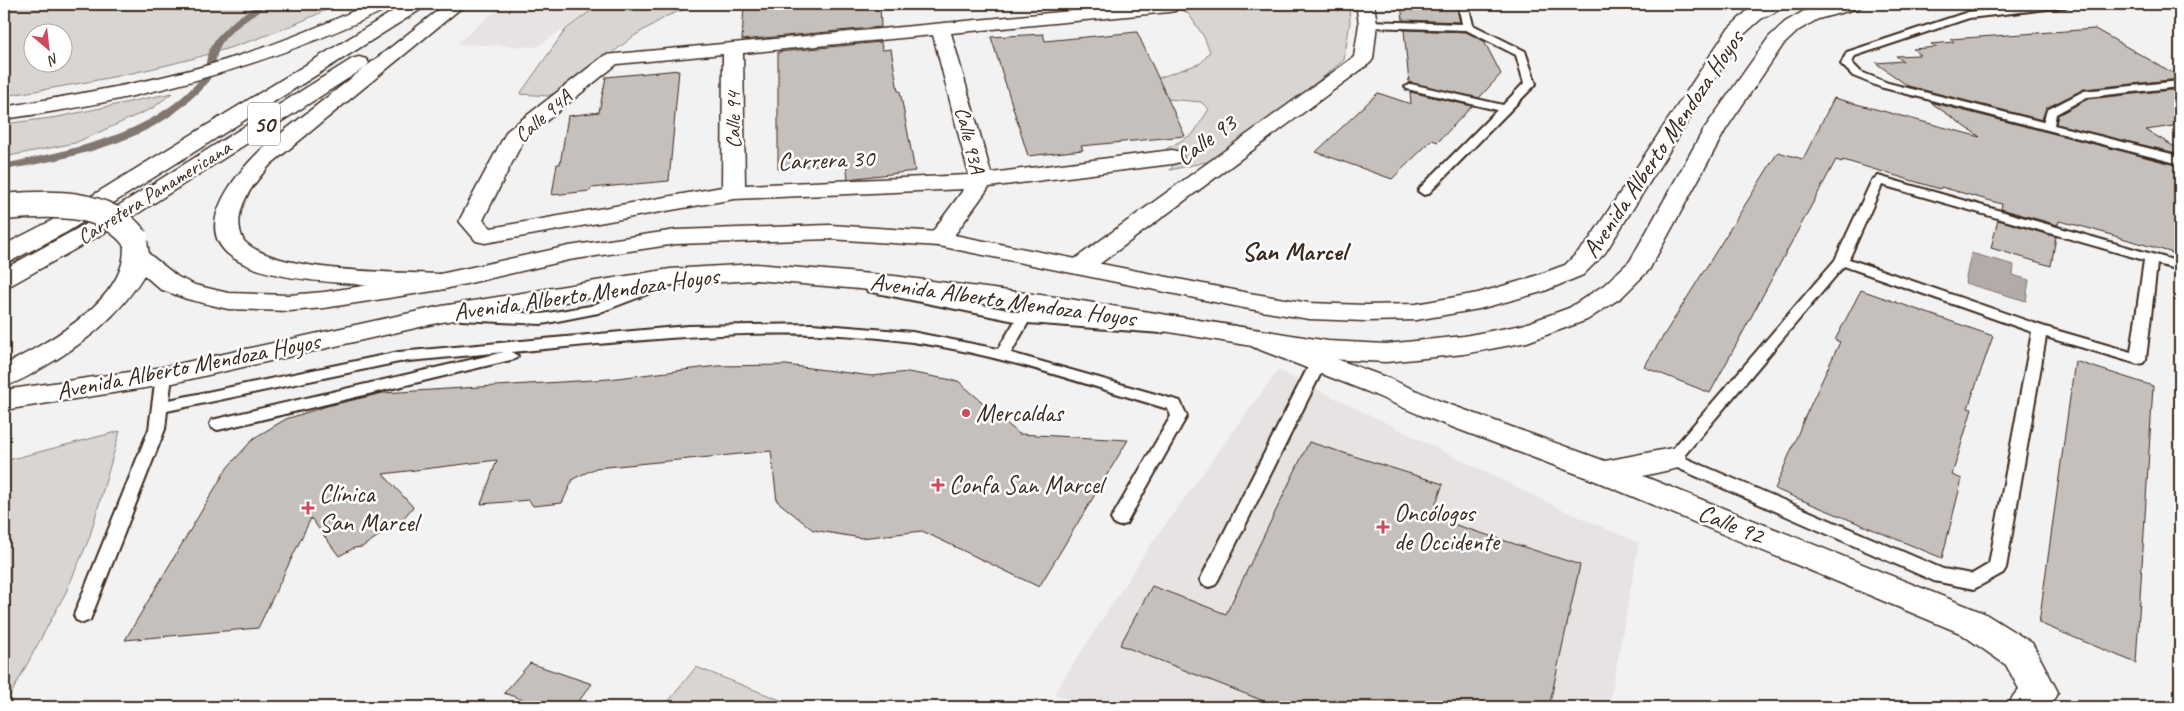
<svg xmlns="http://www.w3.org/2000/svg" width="2184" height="711" viewBox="0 0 2184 711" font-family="Caveat,sans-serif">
  <rect width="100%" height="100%" fill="#f3f2f2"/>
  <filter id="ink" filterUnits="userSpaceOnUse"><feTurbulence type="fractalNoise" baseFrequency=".02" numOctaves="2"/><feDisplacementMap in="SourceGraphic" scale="10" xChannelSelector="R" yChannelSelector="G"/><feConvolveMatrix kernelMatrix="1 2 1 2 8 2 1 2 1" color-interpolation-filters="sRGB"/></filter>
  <g filter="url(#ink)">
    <g fill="#e6e3e2">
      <polygon points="503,4 599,4 537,47 457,44"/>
      <polygon points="1278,370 1565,511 1639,543 1609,707 1088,707 1054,694 1149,547"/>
    </g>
    <g fill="#d8d5d2" stroke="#8a8078" fill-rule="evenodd">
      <path d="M 4,4 L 338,4 C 236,57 117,78 4,96 ZM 62,32 L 62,62 L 32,62 L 32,32 Z"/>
      <polygon points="600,4 697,4 667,16 634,36 568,87 548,96 520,94 566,29"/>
      <polygon points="1169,4 1349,4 1350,22 1344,60 1296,99 1256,134 1215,160 1170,170 1181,153 1166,149 1193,134 1209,109 1201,102 1113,94 1201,63 1210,52 1204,37 1188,13"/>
      <polygon points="172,93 153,108 75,143 4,157 4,124 58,117"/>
      <polygon points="120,431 89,539 66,592 4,707 4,461"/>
      <polygon points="696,667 798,707 664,707"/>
    </g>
    <polygon fill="#b2aba7" stroke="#827770" points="1971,253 2014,265 2013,275 2029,280 2026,301 1965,283"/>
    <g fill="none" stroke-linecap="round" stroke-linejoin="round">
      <path fill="#827770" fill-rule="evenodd" d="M 259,4 L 268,4 C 254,18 233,26 222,43 C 216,52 216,63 213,73 C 209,83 199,92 191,99 C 148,143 63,160 4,170 L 4,164 C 73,149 151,136 200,79 C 207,71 205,60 209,50 C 218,30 240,15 259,4 Z"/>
    </g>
    <g fill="#c6c0bd" stroke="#3b2a1e">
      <polygon points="744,4 880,4 881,27 742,40"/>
      <polygon points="1401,4 1456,4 1460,22 1403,20"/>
      <polygon points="2095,29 2180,77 2180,79 2084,89 2046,108 2042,120 1908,86 1876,63 1903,61 1896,56 1920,55 1913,49 1937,47 1931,44 1954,42 1950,39"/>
      <polygon points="1404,30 1466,32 1484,41 1501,74 1479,98 1409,83"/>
      <polygon points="1137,32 1185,136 1081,146 1083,150 1028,156 991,37 1043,34 1045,41"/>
      <polygon points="881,42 882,50 891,49 898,91 900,91 915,171 848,179 846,162 778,169 778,52"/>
      <polygon points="679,70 669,181 591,188 590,191 552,195 557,164 560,164 568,116 599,112 606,77"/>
      <polygon points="2180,89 2180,125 2146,130 2180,150 2180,154 2056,124 2058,115 2088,99"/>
      <polygon points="1410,92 1472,106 1438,142 1432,140 1392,179 1316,152 1378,93 1411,104"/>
      <polygon points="1834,98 1980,137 1930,102 2180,166 2180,255 2084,227 2059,221 2058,225 2001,209 2002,204 1941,187 1940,189 1843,160 1842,162 1836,160 1710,393 1644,367 1778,152 1803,159"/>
      <polygon points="1998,220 2056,237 2051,266 1991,248"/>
      <polygon points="1861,290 1993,336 1968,408 1972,409 1952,475 1962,479 1942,558 1775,489 1804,419 1840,342 1835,340"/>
      <polygon points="2075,361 2153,386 2136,663 2039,623"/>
      <polygon points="786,365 872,376 908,372 958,381 1019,434 1128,440 1039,587 922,531 861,538 813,530 777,501 771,451 596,468 573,479 562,503 533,506 529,500 481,504 497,460 383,474 413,507 401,521 362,547 354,548 339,556 311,518 258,628 125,640 227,468 254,438 286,419 327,406 383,393 609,379 717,366"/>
      <polygon points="1309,442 1443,484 1431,517 1580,565 1549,707 1279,707 1120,645 1152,586 1226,614"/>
      <polygon points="530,663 592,684 574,707 543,707 504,693"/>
    </g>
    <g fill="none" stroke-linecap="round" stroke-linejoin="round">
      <g stroke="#3b2a1e" stroke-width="4">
        <g id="lane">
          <polygon points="1458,4 1468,4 1473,25 1525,51 1536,84 1428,194 1424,195 1418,191 1420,188 1497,110 1407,89 1405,87 1411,84 1503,105 1524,83 1516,55 1466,30 1368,27 1363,24 1368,21 1462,24"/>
          <polygon points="2041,4 2070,4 2065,7 1969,18 1855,56 1852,63 1861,72 1888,83 2043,122 2047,110 2084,91 2180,81 2180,87 2087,97 2056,114 2054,125 2180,156 2180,164 1880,87 1853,76 1841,64 1847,52 1968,12"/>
          <path d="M 1878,176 L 2180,262 L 2180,270 L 2157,264 L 2146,359 L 2143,363 L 2138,364 L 2046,337 L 2006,568 L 2003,573 L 1974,589 L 1934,581 L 1666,463 L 1664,459 L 1835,260 L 1872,180 ZM 1882,185 L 2144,260 L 2131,352 L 2045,327 L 1849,259 ZM 1844,266 L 2032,332 L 1989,564 L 1972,574 L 1943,569 L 1683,457 Z"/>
          <polygon points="669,277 676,281 674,284 598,313 542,324 461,320 456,318 454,315 456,312 461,310 542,314 590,306"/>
          <path d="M 872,284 L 1024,313 L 1166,325 L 1168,328 L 1166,331 L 1161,333 L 1028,323 L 1011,353 L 1180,401 L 1187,416 L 1126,524 L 1120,526 L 1114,524 L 1111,519 L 1171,416 L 1168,409 C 1084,384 999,354 912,342 C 779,323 645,340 512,352 L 518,356 L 515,359 L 218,430 L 212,428 L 210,424 L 212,420 L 504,352 L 399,362 L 167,411 L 165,429 L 92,615 L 90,620 L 83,623 L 76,620 L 74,615 L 149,429 L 156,376 L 159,372 L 169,372 L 172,376 L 169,400 L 399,352 L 688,326 L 812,324 L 912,332 L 998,349 L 1015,321 L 867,291 L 865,288 Z"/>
          <polygon points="1318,358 1323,359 1326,363 1218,580 1215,585 1209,587 1203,585 1200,580 1310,363 1313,359"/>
        </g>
      </g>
      <g stroke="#3b2a1e" stroke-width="3">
        <g id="street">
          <path d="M 1145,4 L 1176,4 L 1178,7 L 1175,11 L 1169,12 L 951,33 L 991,173 L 1172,150 L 1180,152 L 1183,157 L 1180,162 L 1172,164 L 989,187 L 948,244 L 939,246 L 930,244 L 927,239 L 964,189 L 734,199 L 485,243 L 476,241 L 459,221 L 507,131 L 605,55 ZM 933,35 L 969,175 L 745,185 L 743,53 ZM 723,54 L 722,187 L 491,228 L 483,220 L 524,139 L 617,64 Z"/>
          <polygon points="1356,4 1374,4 1377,24 1373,59 1370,63 1090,271 1081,274 1072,271 1068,266 1072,261 1354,57 1359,24"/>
          <polygon points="1263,332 1388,378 1440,401 1605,461 1672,448 1683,451 1687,459 1683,467 1643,476 1984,613 2032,643 2058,692 2049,707 2008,707 2013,696 2019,689 2006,665 1960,633 1593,480 1420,415 1368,392 1253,347 1249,341 1253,335"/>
        </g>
      </g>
      <g stroke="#3b2a1e" stroke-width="3">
        <g id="primary">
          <path d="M 1763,4 L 1786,4 L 1783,8 L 1761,19 L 1741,37 L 1605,253 L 1583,275 L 1542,292 L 1479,309 L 1416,320 L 1365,321 L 1309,319 L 1249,309 L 939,246 L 830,239 L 676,244 L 569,260 L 440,290 L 324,308 L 289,311 L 228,309 L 187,299 L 160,289 L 144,275 C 119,316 84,344 42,368 C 30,375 18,383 4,386 L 4,365 C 46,344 133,297 123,241 L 126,236 L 135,234 L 144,236 L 147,241 L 149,254 L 178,277 L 195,285 L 228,293 L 289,295 L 324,292 L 440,274 L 569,246 L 676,230 L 830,225 L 939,232 L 1249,293 L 1309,303 L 1365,305 L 1416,304 L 1478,293 L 1524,280 L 1565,265 L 1587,243 L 1727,30 L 1747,11 Z"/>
          <polygon points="1833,4 1862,4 1859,8 1818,19 1799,30 1783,45 1726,129 1649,270 1622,297 1587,320 1527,342 1464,354 1386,362 1328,359 1063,314 894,292 756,280 670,285 442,322 164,385 4,410 4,390 164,367 442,306 670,269 756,264 894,276 1063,298 1328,341 1386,344 1464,336 1522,325 1569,308 1604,285 1630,261 1704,129 1769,37 1785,22 1804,11"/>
        </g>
      </g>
      <g stroke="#3b2a1e" stroke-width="3">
        <g id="highway">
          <path d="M 369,4 L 392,4 L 389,8 C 266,67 139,101 4,119 L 4,107 C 83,93 162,81 238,56 C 283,42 326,24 369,4 Z"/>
          <polygon points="405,4 426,4 423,8 67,232 13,260 4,262 4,245 49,222"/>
          <path d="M 446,4 L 466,4 L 271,164 C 253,184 229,213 244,241 C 276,273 395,272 440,274 L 449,276 L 453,282 L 449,288 C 425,294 380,287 354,284 C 318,281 262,278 232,257 C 188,226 241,168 266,145 Z"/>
          <polygon points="359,57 366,59 369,63 366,67 129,219 13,284 4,287 4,269 113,209 352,59"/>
        </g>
      </g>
      <use href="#lane" fill="#fff" fill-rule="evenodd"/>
      <use href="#street" fill="#fff" fill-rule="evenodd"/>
      <use href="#primary" fill="#fff" fill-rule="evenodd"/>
      <use href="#highway" fill="#fff" fill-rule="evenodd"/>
      <g stroke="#3b2a1e" stroke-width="29" stroke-linecap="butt">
        <path id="primary-bridge" d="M 4,207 C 48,203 106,199 135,239"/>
      </g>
      <use href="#primary-bridge" stroke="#fff" stroke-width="26"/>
    </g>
  </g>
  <g fill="#d1495b" stroke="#fff" stroke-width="2">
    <circle cx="966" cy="413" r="5"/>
    <path d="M935.5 477.5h5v5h5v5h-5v5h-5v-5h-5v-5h5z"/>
    <path d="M305.5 500.5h5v5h5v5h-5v5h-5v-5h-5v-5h5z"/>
    <path d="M1380.5 519.5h5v5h5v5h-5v5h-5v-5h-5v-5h5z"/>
  </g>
  <g text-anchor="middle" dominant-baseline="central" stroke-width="5" stroke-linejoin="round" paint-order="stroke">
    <g font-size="21" fill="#3b2a1e" stroke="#fff">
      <text transform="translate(543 116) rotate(-41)">Calle 94A</text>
      <text transform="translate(733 120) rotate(-90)">Calle 94</text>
      <text transform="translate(970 140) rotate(76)">Calle 93A</text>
      <text transform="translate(154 192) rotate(-32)">Carretera Panamericana</text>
    </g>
    <rect fill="#fff" stroke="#766a62" stroke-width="1" x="248" y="102.5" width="32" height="43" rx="4"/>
    <g font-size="24" font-weight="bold" fill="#3b2a1e">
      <text x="264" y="124">50</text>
    </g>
    <g font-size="25" fill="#3b2a1e" stroke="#fff">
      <text transform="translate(1206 140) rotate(-36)">Calle 93</text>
      <text transform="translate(1663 144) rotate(-56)">Avenida Alberto Mendoza Hoyos</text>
      <text transform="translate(826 160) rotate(-2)">Carrera 30</text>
      <text transform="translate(586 294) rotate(-8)">Avenida Alberto Mendoza Hoyos</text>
      <text transform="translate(1003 300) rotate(8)">Avenida Alberto Mendoza Hoyos</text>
      <text transform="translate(188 366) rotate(-11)">Avenida Alberto Mendoza Hoyos</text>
      <text transform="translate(1731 524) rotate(22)">Calle 92</text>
    </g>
    <g font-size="25" fill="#3b2a1e" stroke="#fff" text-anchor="start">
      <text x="976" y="413">Mercaldas</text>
      <text x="949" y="485">Confa San Marcel</text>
      <text x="319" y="494">Clínica<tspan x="319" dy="29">San Marcel</tspan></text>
      <text x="1394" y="513">Oncólogos<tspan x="1394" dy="29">de Occidente</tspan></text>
    </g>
    <g font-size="26" font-weight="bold" fill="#3b2a1e" stroke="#fff">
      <text x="1294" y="251">San Marcel</text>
    </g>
  </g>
  <rect width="2184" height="711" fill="none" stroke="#fff" stroke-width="20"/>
  <rect x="10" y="10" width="2164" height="691" fill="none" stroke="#3b2a1e" stroke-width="2" filter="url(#ink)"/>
  <g transform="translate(48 48) rotate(152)"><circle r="24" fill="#ffffff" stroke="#b1aaa5"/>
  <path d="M0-4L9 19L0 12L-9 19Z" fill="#d1495b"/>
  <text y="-8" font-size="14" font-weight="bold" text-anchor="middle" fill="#3b2a1e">N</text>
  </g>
</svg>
